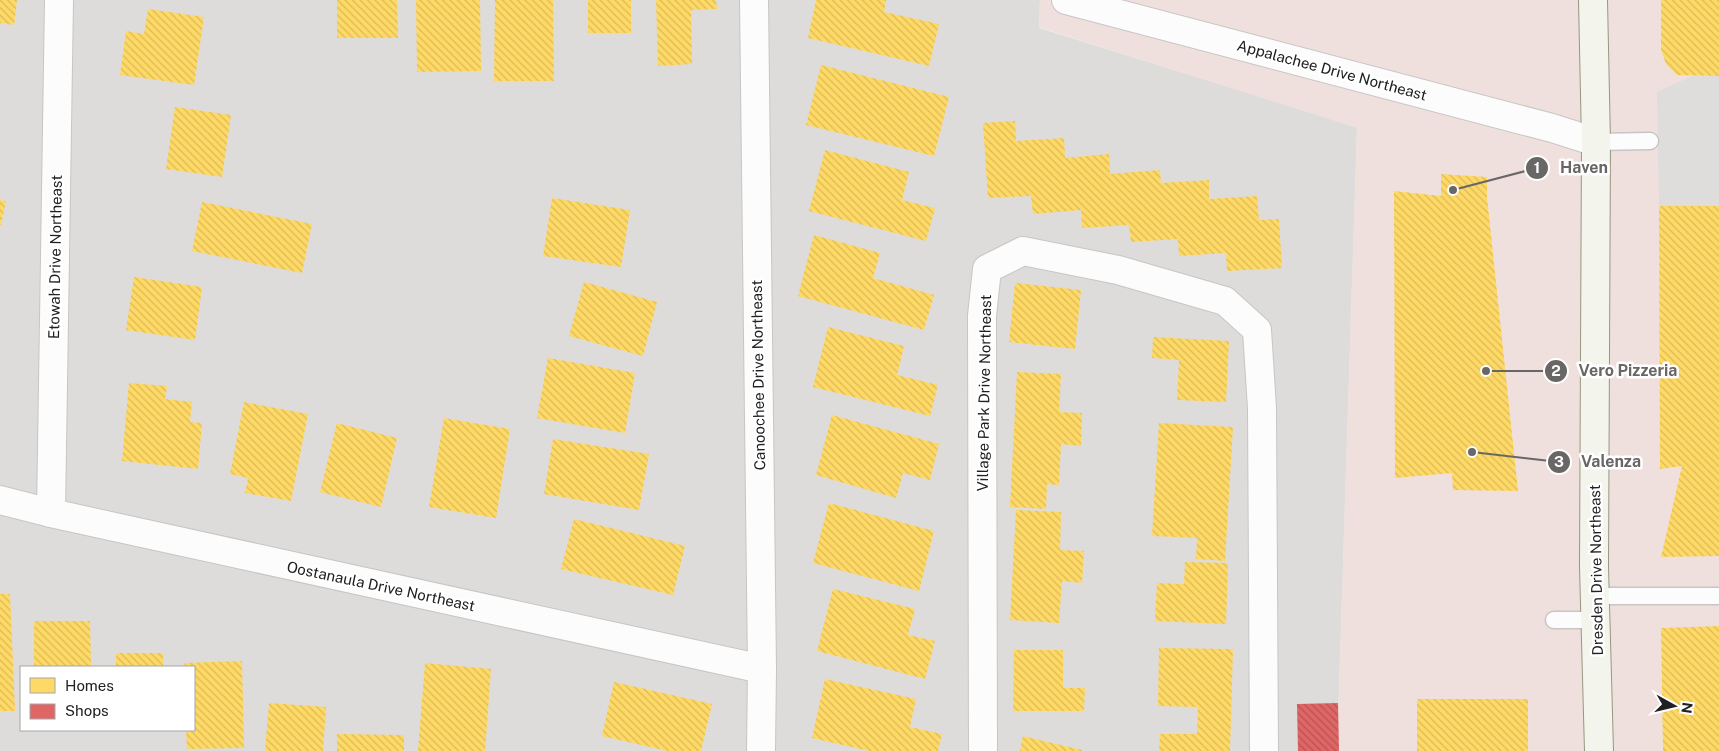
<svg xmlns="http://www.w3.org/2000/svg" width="1719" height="751" viewBox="0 0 1719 751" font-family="'Public Sans',sans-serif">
  <defs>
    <pattern id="homes-back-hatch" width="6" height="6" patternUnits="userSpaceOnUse" patternTransform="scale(1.25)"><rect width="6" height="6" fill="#ffd966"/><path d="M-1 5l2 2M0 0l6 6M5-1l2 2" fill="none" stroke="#daba58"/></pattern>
    <pattern id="shops-back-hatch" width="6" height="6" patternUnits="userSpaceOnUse" patternTransform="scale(1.25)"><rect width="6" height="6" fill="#e06666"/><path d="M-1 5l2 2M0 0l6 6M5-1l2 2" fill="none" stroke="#b55454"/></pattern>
  </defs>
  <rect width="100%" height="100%" fill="#eeece8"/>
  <path fill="#dddcda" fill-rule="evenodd" d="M 0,0 L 1040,0 L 1039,28 L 1357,127 L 1337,751 L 0,751 ZM 21,667 L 194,667 L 194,730 L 21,730 Z"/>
  <polygon fill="#efe0de" points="1040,0 1719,0 1719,751 1337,751 1357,128 1039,27"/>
  <polygon fill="#dedddc" points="1692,76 1719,76 1719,206 1659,206 1657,92"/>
  <g fill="url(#homes-back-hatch)">
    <polygon points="0,0 17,0 14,25 0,23"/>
    <polygon points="337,0 397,0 398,38 337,38"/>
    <polygon points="416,0 480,0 481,71 417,72"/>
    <polygon points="495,0 553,0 554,81 494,81"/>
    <rect x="588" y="0" width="43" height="33"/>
    <polygon points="656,0 716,0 717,9 691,10 692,64 658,66"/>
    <polygon points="816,0 886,0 884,12 939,24 929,66 808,38"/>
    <polygon points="1661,0 1719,0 1719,76 1677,75 1666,64 1661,49"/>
    <polygon points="148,9 204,17 194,85 120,75 126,31 144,34"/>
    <polygon points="821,65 949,97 934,156 806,125"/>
    <polygon points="175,107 231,115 222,177 166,169"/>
    <polygon points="1015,121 1016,141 1064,138 1065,158 1109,154 1110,174 1160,170 1161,183 1209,180 1209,199 1257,196 1259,220 1279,219 1282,268 1227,271 1226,253 1179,256 1178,239 1131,242 1129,225 1082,228 1081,210 1033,214 1031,196 988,198 983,123"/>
    <polygon points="825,150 909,172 902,200 935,208 926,241 809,211"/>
    <polygon points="1441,174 1487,177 1487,197 1518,491 1453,490 1452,473 1395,478 1394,191 1441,196"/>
    <polygon points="552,198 630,210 621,267 543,256"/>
    <polygon points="0,200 6,201 1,225 0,225"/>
    <polygon points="202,202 312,224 302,273 192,251"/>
    <polygon points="1659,206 1719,206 1719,556 1661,557 1682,466 1660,469"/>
    <polygon points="814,235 880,253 873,278 934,295 924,330 798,296"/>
    <polygon points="134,277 202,287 195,340 126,330"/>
    <polygon points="584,282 657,302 643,356 569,336"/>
    <polygon points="1015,283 1081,290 1075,349 1009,342"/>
    <polygon points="828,327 904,346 897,375 938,385 930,416 813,387"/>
    <polygon points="1153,337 1229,341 1226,402 1177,400 1179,360 1152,358"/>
    <polygon points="548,358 635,373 625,433 537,418"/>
    <polygon points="1017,372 1061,374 1059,412 1082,413 1081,446 1061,444 1059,485 1047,484 1046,509 1010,507"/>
    <polygon points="129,383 167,386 165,399 192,402 190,422 202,423 198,469 122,461"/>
    <polygon points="244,402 308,414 291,501 245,493 248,478 230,474"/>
    <polygon points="832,415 939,444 930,480 903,473 896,498 816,475"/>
    <polygon points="444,418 510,429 496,518 429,507"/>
    <polygon points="337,423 397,438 381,507 320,492"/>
    <polygon points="1159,423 1233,427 1225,561 1196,559 1197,538 1152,536"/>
    <polygon points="553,439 649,454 639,510 544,494"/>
    <polygon points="829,503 934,531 919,591 813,563"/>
    <polygon points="1016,510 1061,512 1060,550 1084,551 1082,583 1062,581 1059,623 1010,620"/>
    <polygon points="574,519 685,546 673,595 561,569"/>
    <polygon points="1185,562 1228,563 1226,624 1155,621 1157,583 1184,584"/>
    <polygon points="833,589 915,609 908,635 935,641 925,679 817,651"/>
    <polygon points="0,594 10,594 15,711 0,711"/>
    <polygon points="34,621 90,621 91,667 34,667"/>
    <polygon points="1719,626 1719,751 1663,751 1661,628"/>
    <polygon points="1159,648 1233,649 1230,751 1159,751 1160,734 1197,734 1198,707 1158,706"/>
    <polygon points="1014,650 1063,650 1063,688 1085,688 1084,711 1013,711"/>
    <rect x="116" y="653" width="47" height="14"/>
    <polygon points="242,661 244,748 187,749 186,730 194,730 194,667 185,667 184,663"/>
    <polygon points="425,663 491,669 485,751 418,751"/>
    <polygon points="825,679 916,699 910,727 942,734 938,751 869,751 812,738"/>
    <polygon points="614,682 712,704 701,751 667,751 602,736"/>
    <rect x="1417" y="699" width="111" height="52"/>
    <polygon points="269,703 326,707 323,751 265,751"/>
    <polygon points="337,734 404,735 404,751 337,751"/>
    <polygon points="1023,736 1082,750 1082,751 1020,751"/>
  </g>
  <polygon fill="url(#shops-back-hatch)" points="1338,703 1339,751 1298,751 1297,704"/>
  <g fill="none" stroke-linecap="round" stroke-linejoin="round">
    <g stroke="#c7c6c4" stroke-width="19">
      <g id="lane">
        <polyline points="1596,142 1650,141"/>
        <polyline points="1595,596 1719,596"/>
        <polyline points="1554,620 1595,620"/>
      </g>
    </g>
    <g stroke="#c7c6c4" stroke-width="30">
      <g id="street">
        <polyline points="754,0 762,669 761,751"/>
        <polyline points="1066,0 1552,128 1596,142"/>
        <polyline points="0,500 51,513 762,669"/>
        <polyline points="51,513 59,0"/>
        <polyline points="983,751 982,316 987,269 1023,251 1118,270 1225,301 1257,330 1262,408 1264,751"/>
      </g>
    </g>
    <g stroke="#969781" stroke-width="30">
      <polyline id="secondary" points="1593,0 1596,142 1594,567 1599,751"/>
    </g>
    <use href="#lane" stroke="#fcfcfc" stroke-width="16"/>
    <use href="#street" stroke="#fcfcfc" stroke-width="28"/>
    <use href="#secondary" stroke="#f3f4eb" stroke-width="28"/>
  </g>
  <g text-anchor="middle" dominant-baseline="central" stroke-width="5" stroke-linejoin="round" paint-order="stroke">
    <g font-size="15" fill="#202020" stroke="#fff">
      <text transform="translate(1332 70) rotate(15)">Appalachee Drive Northeast</text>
      <text transform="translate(55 257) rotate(-89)">Etowah Drive Northeast</text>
      <text transform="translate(758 375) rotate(-91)">Canoochee Drive Northeast</text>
      <text transform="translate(984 393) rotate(-89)">Village Park Drive Northeast</text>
      <text transform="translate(1596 570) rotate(-91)">Dresden Drive Northeast</text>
      <text transform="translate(381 586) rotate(12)">Oostanaula Drive Northeast</text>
    </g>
  </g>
  <path fill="none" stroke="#686766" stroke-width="2" d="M1453 190L1537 168M1486 371L1556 371M1472 452L1559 462"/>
  <g fill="#686766" stroke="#fff" stroke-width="2">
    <circle cx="1453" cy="190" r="5"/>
    <circle cx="1486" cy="371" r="5"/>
    <circle cx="1472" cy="452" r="5"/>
    <circle cx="1537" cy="168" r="12"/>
    <circle cx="1556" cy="371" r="12"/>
    <circle cx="1559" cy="462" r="12"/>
  </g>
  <g font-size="15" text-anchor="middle" font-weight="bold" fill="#fff">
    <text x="1537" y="173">1</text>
    <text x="1556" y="376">2</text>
    <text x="1559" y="467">3</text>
  </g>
  <g font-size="16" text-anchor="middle" font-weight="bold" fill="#686766" stroke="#fff" stroke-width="5" stroke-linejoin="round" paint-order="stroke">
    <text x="1584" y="173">Haven</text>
    <text x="1628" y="376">Vero Pizzeria</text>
    <text x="1611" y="467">Valenza</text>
  </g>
  <rect x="20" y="666" width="175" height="65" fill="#ffffff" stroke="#a6a6a6"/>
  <rect x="30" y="678" width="25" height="15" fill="#ffd966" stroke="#a6a6a6"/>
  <text x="65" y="691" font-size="15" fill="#202020">Homes</text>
  <rect x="30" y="704" width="25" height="15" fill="#e06666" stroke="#a6a6a6"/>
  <text x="65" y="716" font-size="15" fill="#202020">Shops</text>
  <g transform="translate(1674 706) rotate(98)" stroke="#ffffff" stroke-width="4" paint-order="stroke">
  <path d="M0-4L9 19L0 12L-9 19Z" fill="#202020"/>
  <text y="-8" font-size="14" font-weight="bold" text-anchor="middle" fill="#202020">N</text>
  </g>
</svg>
